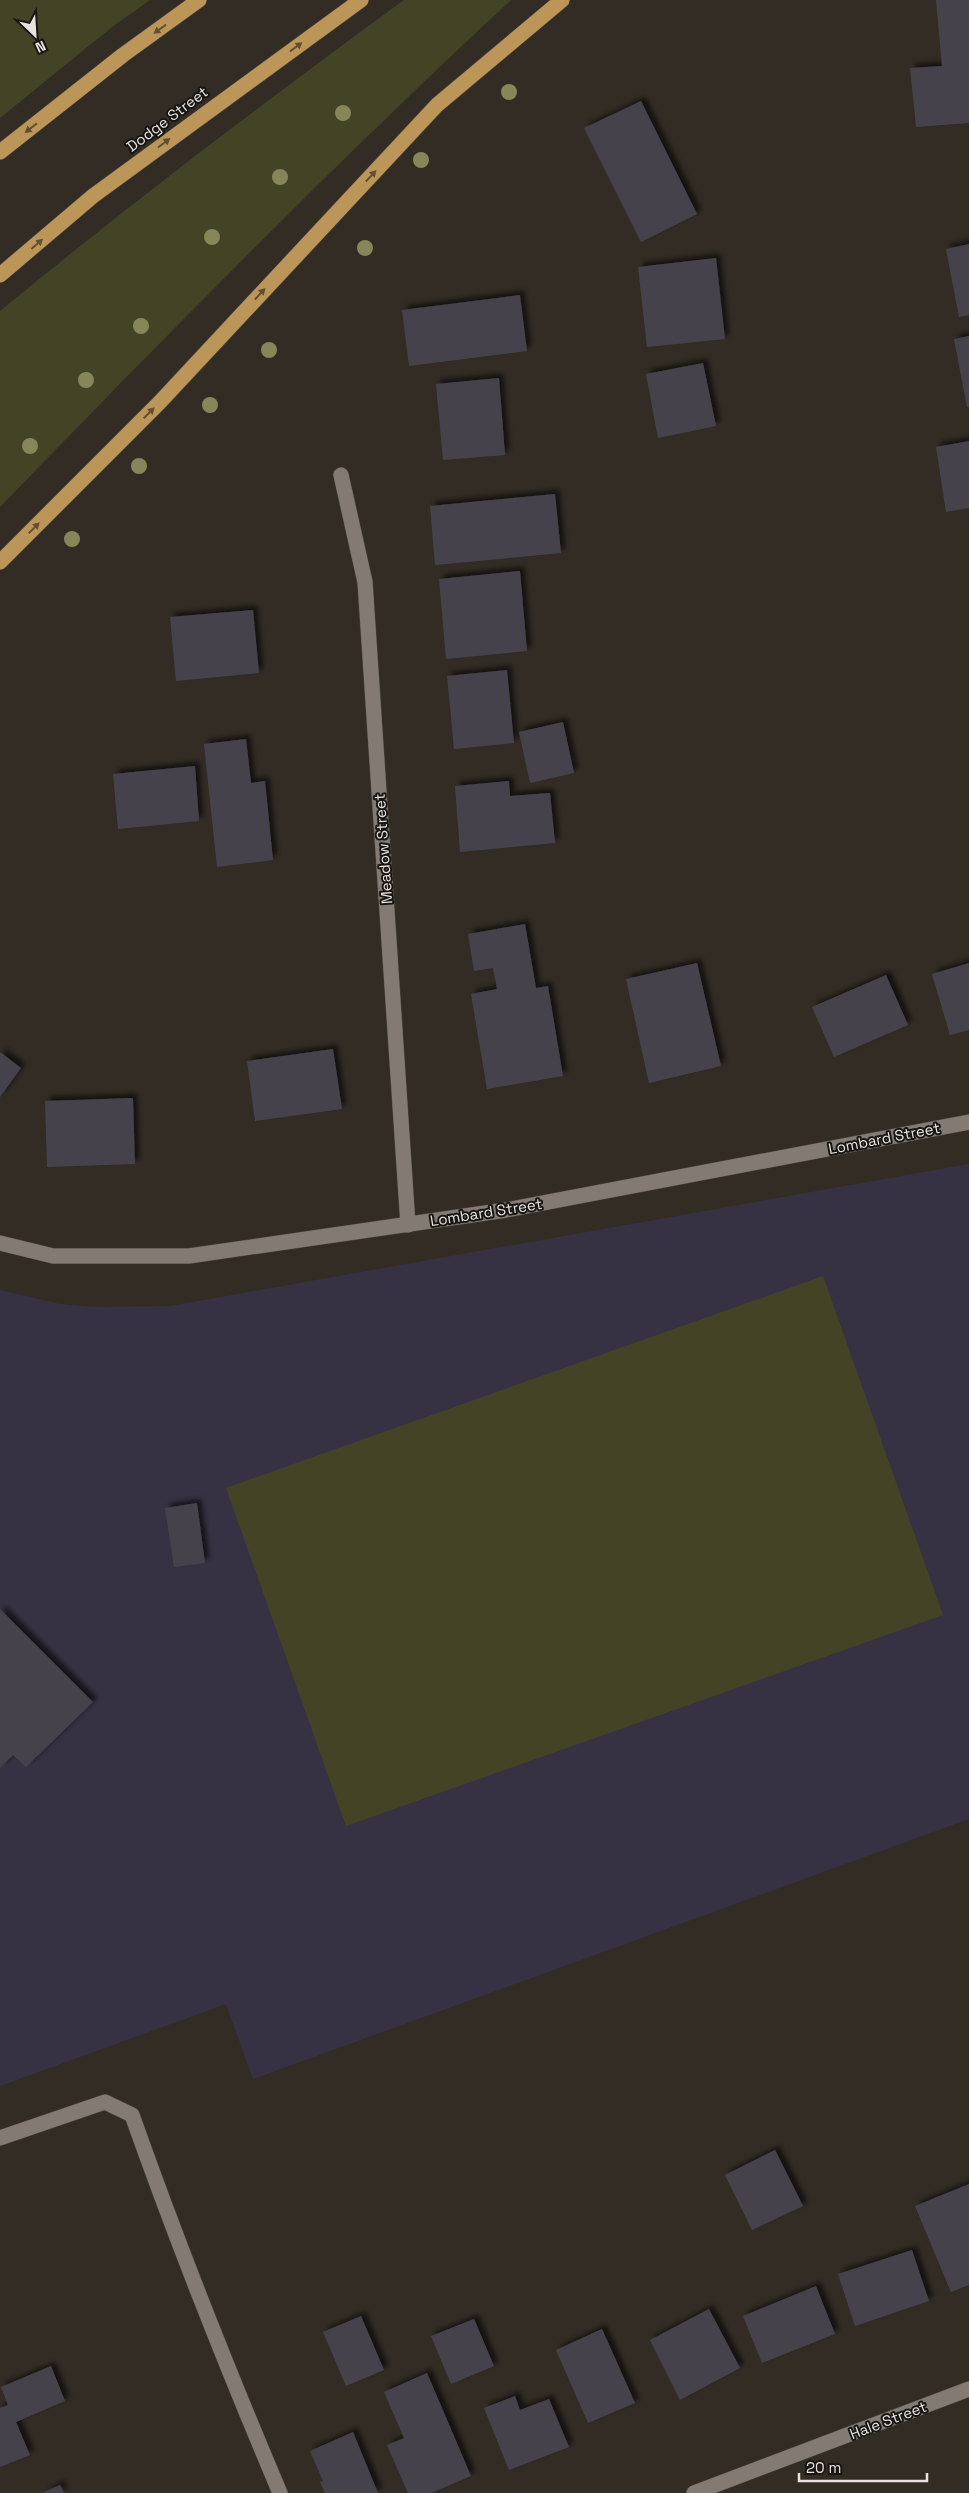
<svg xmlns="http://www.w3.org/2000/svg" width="969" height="2493" viewBox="0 0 969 2493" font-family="'Space Grotesk',sans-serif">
  <defs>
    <filter id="shadow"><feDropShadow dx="4.5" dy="-4.5" stdDeviation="2.5" flood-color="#0009"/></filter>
  </defs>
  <rect width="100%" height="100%" fill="#332c25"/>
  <polygon fill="#373243" points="969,1164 969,1819 253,2079 226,2004 0,2086 0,1290 60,1304 95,1307 170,1306"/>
  <g fill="#434426">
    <polygon points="0,0 150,0 112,27 0,118"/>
    <path d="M 404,0 L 511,0 C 335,163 167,335 0,507 L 0,311 C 131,203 267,100 404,0 Z"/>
    <polygon points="823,1276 943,1615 346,1826 226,1488"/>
  </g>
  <g fill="#45434c" filter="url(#shadow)">
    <polygon points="936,0 969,0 969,123 916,127 910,68 942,66"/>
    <polygon points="641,101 697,214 641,242 584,128"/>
    <polygon points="969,244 969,315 959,317 946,249"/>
    <polygon points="716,258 725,339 647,347 638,267"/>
    <polygon points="520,295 527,351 409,366 402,310"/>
    <polygon points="969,336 969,407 967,407 954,339"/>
    <polygon points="703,363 716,426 658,438 646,374"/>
    <polygon points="499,378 505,455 443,460 436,384"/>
    <polygon points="969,441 969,508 946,512 936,447"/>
    <polygon points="555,494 561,553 435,565 430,506"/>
    <polygon points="520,571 527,651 446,659 439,579"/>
    <polygon points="253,610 259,673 176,681 170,617"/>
    <polygon points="507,670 514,743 454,749 447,676"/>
    <polygon points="563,722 574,773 530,783 519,732"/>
    <polygon points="246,739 251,783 265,781 273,860 217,867 204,744"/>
    <polygon points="195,766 199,821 118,829 113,774"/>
    <polygon points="509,781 510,796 550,793 555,843 460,852 455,786"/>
    <polygon points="525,924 536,988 548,986 563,1076 487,1089 471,994 497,989 493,968 474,971 468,934"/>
    <polygon points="697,963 721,1066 649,1083 626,979"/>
    <polygon points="969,963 969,1030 950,1035 932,974"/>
    <polygon points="886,975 908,1025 834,1057 812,1007"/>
    <polygon points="333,1049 342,1109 255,1121 247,1061"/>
    <polygon points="0,1052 21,1068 0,1097"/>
    <polygon points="133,1098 135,1164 47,1167 45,1101"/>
    <polygon points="197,1503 205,1563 174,1567 165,1508"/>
    <polygon points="0,1609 93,1702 26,1767 13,1755 0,1768"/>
    <polygon points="775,2150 803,2206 752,2230 725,2175"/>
    <polygon points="969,2184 969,2285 951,2292 915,2206"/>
    <polygon points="912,2250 929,2301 855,2326 838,2274"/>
    <polygon points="816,2286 835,2334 762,2363 743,2316"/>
    <polygon points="709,2309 740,2368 680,2400 650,2340"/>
    <polygon points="361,2316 384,2370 346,2386 323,2332"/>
    <polygon points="474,2319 494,2366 451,2384 431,2336"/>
    <polygon points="602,2329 635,2403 588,2423 556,2350"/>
    <polygon points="51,2366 65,2401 16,2422 30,2455 0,2467 0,2408 8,2405 1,2387"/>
    <polygon points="427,2373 471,2476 431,2493 408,2493 387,2445 404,2438 384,2392"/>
    <polygon points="515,2396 520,2410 549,2399 569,2447 509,2470 484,2408"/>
    <polygon points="353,2432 378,2493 325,2493 320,2482 323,2481 310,2451"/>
    <polygon points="60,2485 64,2493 42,2493"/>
  </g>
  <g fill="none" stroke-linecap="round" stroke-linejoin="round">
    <g stroke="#4f4a44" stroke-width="16">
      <path id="lane" d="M 0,2138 L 105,2102 L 132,2115 C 177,2242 227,2368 280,2493"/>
    </g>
    <g stroke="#4f4a44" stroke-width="16">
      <g id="street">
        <polyline points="341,475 365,582 408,1225"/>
        <polyline points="0,1243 53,1256 189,1256 506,1210 969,1122"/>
        <polyline points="694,2493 969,2389"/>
      </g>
    </g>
    <g stroke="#4f4a44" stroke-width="16">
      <g id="highway">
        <polyline points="0,152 123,55 199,0"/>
        <polyline points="0,275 93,196 361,0"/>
        <polyline points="0,562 160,402 437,105 562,0"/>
      </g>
    </g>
    <use href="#lane" stroke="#837b73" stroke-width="15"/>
    <use href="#street" stroke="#837b73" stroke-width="15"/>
    <use href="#highway" stroke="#bc9658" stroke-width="15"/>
  </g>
  <g fill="#868659">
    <circle cx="509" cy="92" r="8"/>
    <circle cx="343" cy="113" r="8"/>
    <circle cx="421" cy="160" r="8"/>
    <circle cx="280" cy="177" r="8"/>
    <circle cx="212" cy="237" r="8"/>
    <circle cx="365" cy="248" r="8"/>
    <circle cx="141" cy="326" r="8"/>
    <circle cx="269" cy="350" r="8"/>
    <circle cx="86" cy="380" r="8"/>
    <circle cx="210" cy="405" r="8"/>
    <circle cx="30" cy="446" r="8"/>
    <circle cx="139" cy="466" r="8"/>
    <circle cx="72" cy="539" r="8"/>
  </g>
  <defs><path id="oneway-solid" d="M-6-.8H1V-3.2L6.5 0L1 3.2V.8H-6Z" transform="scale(1.25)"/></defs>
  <g fill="#624f32">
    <use href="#oneway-solid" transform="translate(160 29) rotate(144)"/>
    <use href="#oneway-solid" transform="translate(296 47) rotate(-36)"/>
    <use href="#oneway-solid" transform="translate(31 128) rotate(142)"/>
    <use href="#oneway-solid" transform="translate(164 143) rotate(-37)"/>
    <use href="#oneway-solid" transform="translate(371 176) rotate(-47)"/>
    <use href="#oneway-solid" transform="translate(37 244) rotate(-41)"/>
    <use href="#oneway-solid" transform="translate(260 294) rotate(-47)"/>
    <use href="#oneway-solid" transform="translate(149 413) rotate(-45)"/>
    <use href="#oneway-solid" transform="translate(34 528) rotate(-45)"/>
  </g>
  <g text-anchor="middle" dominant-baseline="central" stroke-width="4" stroke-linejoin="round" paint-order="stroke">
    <g font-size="15" fill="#e7e3de" stroke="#181512">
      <text transform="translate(167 119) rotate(-37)">Dodge Street</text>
      <text transform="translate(383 849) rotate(-94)">Meadow Street</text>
      <text transform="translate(884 1138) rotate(-11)">Lombard Street</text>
      <text transform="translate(486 1212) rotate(-9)">Lombard Street</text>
      <text transform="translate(888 2420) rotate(-21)">Hale Street</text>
    </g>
  </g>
  <g transform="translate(35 35) rotate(155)" stroke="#181512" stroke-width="4" paint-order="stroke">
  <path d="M0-4L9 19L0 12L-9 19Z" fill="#e7e3de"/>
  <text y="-8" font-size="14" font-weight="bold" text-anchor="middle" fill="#e7e3de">N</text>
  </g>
  <path d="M799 2473v8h128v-8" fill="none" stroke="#e7e3de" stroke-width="2.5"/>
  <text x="806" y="2473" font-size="15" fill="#e7e3de" stroke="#181512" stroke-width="4" paint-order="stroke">20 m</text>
</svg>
